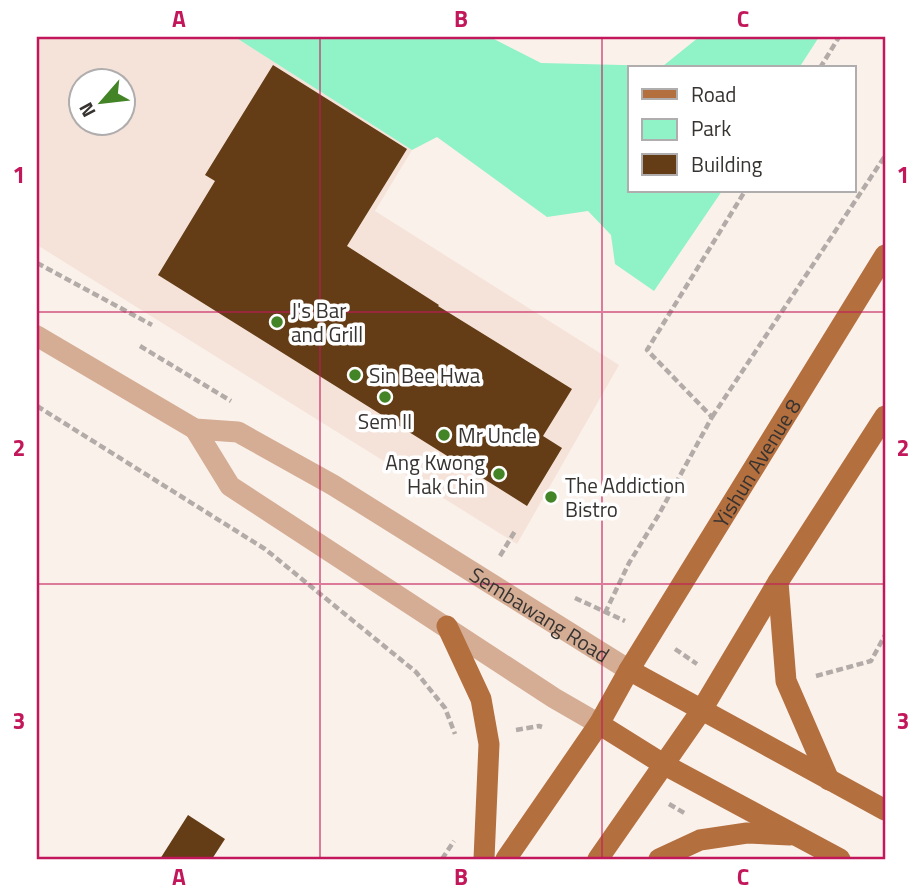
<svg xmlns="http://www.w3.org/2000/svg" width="922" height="896" viewBox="0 0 922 896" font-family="'Titillium Web',sans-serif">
  <rect width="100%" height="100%" fill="#fbf1eb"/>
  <path fill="#f5e3d9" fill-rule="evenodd" d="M 39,37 L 235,37 L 412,150 L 375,211 L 619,365 L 517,544 L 37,245 L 37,40 ZM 80,80 L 122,80 L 122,122 L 80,122 Z"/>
  <polygon fill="#90f2c7" points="235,37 490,37 541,63 663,66 699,37 819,37 799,68 630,68 630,191 722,191 654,291 615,264 611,235 588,211 547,217 437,137 412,150"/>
  <g fill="#643c15">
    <polygon points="273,65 407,149 347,246 439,305 438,306 572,389 543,436 562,448 527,506 158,275 215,181 205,175"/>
    <polygon points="188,815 225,839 212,859 160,859"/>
  </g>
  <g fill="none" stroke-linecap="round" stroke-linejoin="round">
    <g stroke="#b3aba7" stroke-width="4.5" stroke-dasharray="7 3.5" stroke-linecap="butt">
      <polyline points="820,68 839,37"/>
      <polyline points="37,263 152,325"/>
      <polyline points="140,346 231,401"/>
      <polyline points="37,406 265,549 416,672 445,708 455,734"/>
      <polyline points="712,417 885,156"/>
      <polyline points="500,556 515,531"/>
      <polyline points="575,598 625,621"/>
      <polyline points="605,613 629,563 658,516 712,417 647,350 745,191"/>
      <polyline points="675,649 697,664"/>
      <polyline points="816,676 871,661 885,635"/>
      <polyline points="516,730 539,726 542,727"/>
      <polyline points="669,804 686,814"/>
      <polyline points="442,859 454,841"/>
    </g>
    <g stroke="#d4ad94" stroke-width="21">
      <path id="s1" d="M 37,336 L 195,429 L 238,432 L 333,485 L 629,670"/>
      <polyline points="195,429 230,486 554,698 599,724"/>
    </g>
    <g stroke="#b46f3f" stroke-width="21">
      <polyline points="778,582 786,681 829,780"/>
      <polyline points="447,626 481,699 489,744 484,859"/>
      <polyline points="629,670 885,810"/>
      <polyline points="599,724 663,764 840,859"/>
      <path id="s2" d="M 506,859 L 599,724 L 629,670 L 885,255"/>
      <polyline points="598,859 701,711 778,582 885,416"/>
      <polyline points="659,859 700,840 747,833 790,835"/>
    </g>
  </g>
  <path fill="none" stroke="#c2185b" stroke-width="2" stroke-opacity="0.55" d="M 320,37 L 320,859M 602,37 L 602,859M 37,312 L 885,312M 37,584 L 885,584"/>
  <g fill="#438426" stroke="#fff" stroke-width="2.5">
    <circle cx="277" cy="322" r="7"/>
    <circle cx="355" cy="375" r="7"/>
    <circle cx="385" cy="397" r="7"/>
    <circle cx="444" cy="435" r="7"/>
    <circle cx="499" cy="474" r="7"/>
    <circle cx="551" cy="497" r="7"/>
  </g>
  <g text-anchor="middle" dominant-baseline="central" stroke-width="7" stroke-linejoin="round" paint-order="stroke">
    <g font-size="21" fill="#373331" stroke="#fff" text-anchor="start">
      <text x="291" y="310">J's Bar<tspan x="291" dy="24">and Grill</tspan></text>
      <text x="369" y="375">Sin Bee Hwa</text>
      <text x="385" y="421" text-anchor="middle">Sem II</text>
      <text x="458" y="435">Mr Uncle</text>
      <text x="485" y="462" text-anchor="end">Ang Kwong<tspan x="485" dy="24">Hak Chin</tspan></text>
      <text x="565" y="485">The Addiction<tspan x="565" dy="24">Bistro</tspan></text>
    </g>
    <g font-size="21" fill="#373331" stroke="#fff">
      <text stroke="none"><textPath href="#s2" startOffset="469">Yishun Avenue 8</textPath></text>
      <text stroke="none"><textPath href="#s1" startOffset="579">Sembawang Road</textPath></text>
    </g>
  </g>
  <rect width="922" height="896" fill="none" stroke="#ffffff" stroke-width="77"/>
  <rect x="628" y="66" width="228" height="126" fill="#ffffff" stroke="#afadad" stroke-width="2"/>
  <rect x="642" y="89" width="35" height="10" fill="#b46f3f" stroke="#afadad" stroke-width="2"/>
  <text x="691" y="102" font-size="21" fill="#373331">Road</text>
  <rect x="642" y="119" width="35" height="21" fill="#90f2c7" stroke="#afadad" stroke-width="2"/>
  <text x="691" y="136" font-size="21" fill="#373331">Park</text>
  <rect x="642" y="154" width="35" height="21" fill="#643c15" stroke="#afadad" stroke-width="2"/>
  <text x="691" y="172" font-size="21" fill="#373331">Building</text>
  <g transform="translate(102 102) rotate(242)"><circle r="33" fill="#ffffff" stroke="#afadad" stroke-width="2"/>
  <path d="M0-5L12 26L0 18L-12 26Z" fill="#438426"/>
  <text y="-10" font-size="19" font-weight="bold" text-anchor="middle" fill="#373331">N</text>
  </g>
  <rect x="38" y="38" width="846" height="820" fill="none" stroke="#c2185b" stroke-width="2.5"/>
  <g font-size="23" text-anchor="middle" font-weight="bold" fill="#c2185b">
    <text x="179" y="27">A</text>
    <text x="461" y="27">B</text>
    <text x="743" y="27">C</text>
    <text x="19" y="183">1</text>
    <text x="903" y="183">1</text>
    <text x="19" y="456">2</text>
    <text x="903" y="456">2</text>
    <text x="19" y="729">3</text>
    <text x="903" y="729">3</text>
    <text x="179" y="885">A</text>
    <text x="461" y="885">B</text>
    <text x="743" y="885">C</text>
  </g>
</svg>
